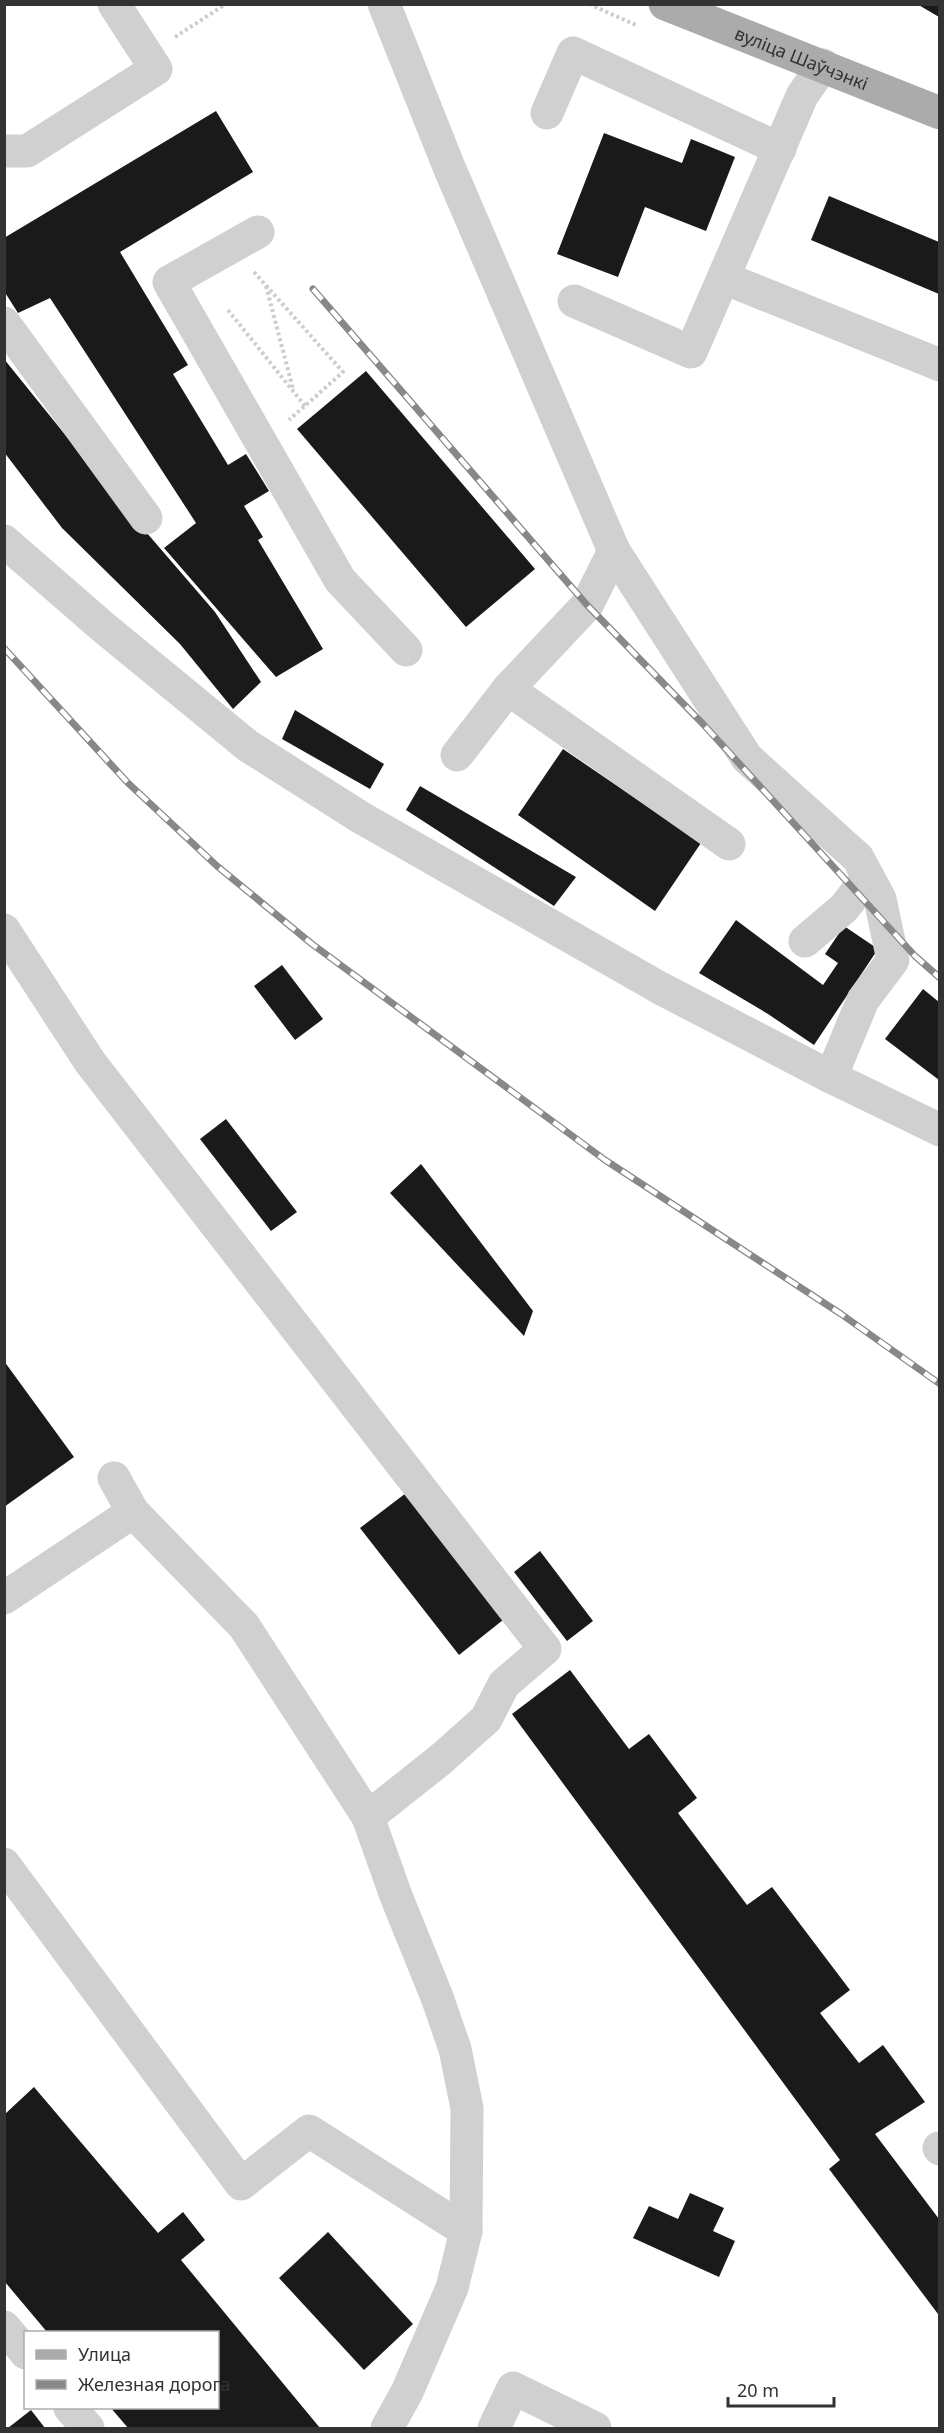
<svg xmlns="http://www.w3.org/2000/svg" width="944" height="2433" viewBox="0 0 944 2433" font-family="'Noto Sans',sans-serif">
  <rect width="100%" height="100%" fill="#fff"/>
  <g fill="#1a1a1a">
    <polygon points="917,4 939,4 939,17"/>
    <polygon points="216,111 253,172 120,252 188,365 173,374 228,465 246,454 269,491 244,506 263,537 258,540 323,649 276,677 164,548 196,523 50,298 18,313 4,291 4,238"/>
    <polygon points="604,133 682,163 691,139 735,157 706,231 645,207 618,277 557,254"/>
    <polygon points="829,196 939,242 939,294 811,240"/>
    <polygon points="4,359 109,489 215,612 261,682 233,709 180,644 62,528 4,452"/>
    <polygon points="366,371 535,569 466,627 297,429"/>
    <polygon points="295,710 384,764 370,789 282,739"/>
    <polygon points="563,749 701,843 655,911 518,815"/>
    <polygon points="420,786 576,877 554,906 406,810"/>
    <polygon points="736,920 823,985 838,963 825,954 844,926 878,949 814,1045 768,1014 699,973"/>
    <polygon points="282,965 323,1019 295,1040 254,986"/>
    <polygon points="923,989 939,1002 939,1080 885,1039"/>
    <polygon points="226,1119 297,1212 271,1231 200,1139"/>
    <polygon points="421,1164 533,1311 524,1336 390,1193"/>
    <polygon points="4,1361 74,1457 4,1507"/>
    <polygon points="410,1490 508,1616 459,1655 360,1528"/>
    <polygon points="540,1551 593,1621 567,1641 514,1572"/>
    <polygon points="570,1670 629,1749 649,1734 697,1798 678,1813 747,1905 772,1887 850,1990 820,2013 859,2063 883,2045 925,2102 875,2134 939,2219 938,2314 829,2169 840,2160 512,1714"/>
    <polygon points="34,2087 158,2233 183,2212 205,2240 181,2260 320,2428 128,2428 111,2408 218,2408 218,2332 47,2332 5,2282 5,2114"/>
    <polygon points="690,2193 724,2208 713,2231 735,2241 719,2277 633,2238 649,2206 678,2219"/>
    <polygon points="328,2232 413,2324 364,2370 279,2278"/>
    <polygon points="31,2410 45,2428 8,2428"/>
  </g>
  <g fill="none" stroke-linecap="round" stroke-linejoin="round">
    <g stroke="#cdcdcd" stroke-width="4" stroke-dasharray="3 3" stroke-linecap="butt">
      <polyline points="589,4 638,26"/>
      <polyline points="175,37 226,4"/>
      <polyline points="254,272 343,372 289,420"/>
      <polyline points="266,286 293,389"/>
      <polyline points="228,310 305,406"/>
    </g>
    <g stroke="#d0d0d0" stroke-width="33">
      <polyline points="384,4 449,167 614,551 587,605 508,689 457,755"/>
      <polyline points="547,113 573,53 780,149"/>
      <polyline points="4,151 27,151 156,69 114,4"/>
      <polyline points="258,232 169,282 340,580 406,650"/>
      <polyline points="724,278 940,365"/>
      <polyline points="574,301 691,352 802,96 823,65"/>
      <polyline points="4,323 146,518"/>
      <polyline points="4,541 103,627 248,746 360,817 660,988 831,1077 863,1000 893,960 880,899 858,858 747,758 614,551"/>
      <polyline points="508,689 729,844"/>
      <polyline points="4,930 90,1062 545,1649 504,1684 486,1719 440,1760 368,1817"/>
      <polyline points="805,941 844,908 868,877"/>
      <polyline points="831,1077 940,1130"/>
      <polyline points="114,1478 133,1512 244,1626 368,1817 396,1896 437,1997 455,2049 467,2108 466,2231 452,2288 407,2392 387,2428"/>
      <polyline points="4,1598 133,1512"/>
      <polyline points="4,1864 241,2184 309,2131 466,2231"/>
      <polyline points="939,2148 940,2149"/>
      <polyline points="4,2327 26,2353"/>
      <polyline points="70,2408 88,2428"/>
      <polyline points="494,2428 513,2388 595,2428"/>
    </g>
    <path stroke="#ababab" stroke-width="33" id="s1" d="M 665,4 L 940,113"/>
    <g stroke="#888" stroke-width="7">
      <g id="rail">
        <polyline points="313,289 587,605 703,724 915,956 940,978"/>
        <polyline points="4,648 128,783 217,866 312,944 605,1160 841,1314 940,1384"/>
      </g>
    </g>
    <use href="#rail" stroke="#fff" stroke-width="4.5" stroke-dasharray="14" stroke-linecap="butt"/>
  </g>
  <g text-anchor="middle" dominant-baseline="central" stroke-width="6" stroke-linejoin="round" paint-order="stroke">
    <g font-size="18" fill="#333" stroke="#fff">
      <text stroke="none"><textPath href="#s1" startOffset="147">вуліца Шаўчэнкі</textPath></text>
    </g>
  </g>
  <rect width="944" height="2433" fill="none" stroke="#333333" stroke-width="12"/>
  <rect x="24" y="2331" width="195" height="78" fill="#ffffff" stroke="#adadad" stroke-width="1.5"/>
  <rect x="36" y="2350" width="30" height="9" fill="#ababab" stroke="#adadad" stroke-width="1.5"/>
  <text x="78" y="2361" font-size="18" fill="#333333">Улица</text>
  <rect x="36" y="2380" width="30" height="9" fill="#888888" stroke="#adadad" stroke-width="1.5"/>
  <text x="78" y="2391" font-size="18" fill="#333333">Железная дорога</text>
  <path d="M728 2397v9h106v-9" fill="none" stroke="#333333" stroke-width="3"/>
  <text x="737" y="2397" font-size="18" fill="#333333" stroke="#ffffff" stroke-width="4.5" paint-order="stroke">20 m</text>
</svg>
